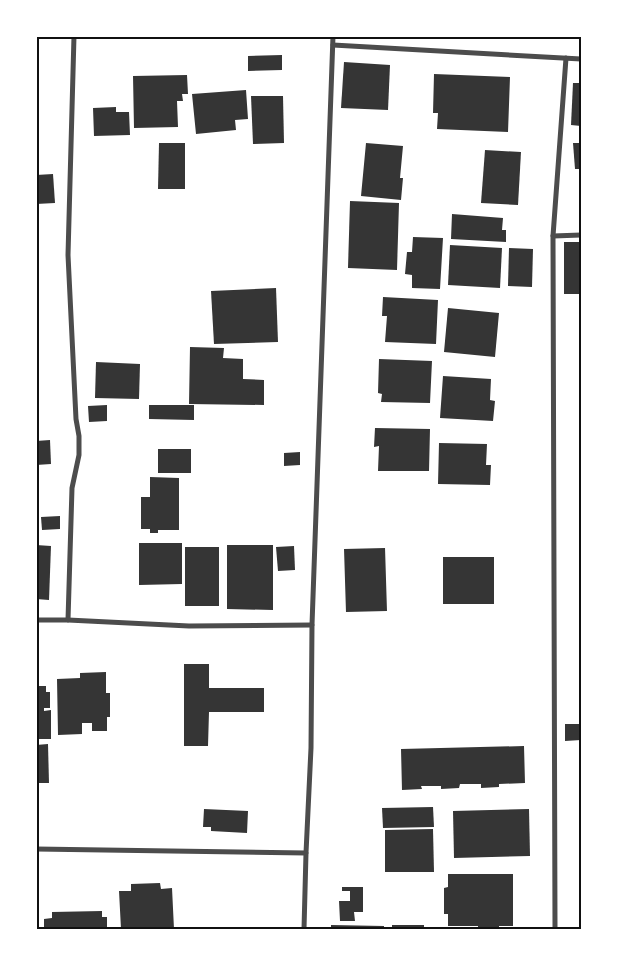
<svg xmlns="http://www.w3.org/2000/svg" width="617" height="965" viewBox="0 0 617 965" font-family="'Noto Serif',serif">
  <rect width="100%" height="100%" fill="#fff"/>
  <g fill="#353535">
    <polygon points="282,55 282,70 248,71 248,56"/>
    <polygon points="344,62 390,65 388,110 341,108"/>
    <polygon points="434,74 510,77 508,132 437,129 438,113 433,113"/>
    <polygon points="187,75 188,94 182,94 183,101 177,101 178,127 134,128 133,76"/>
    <polygon points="573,83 581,83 581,126 571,125"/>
    <polygon points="246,90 248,119 235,120 236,130 196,134 192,94"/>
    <polygon points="251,96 283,96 284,143 253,144"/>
    <polygon points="116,107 116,112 129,112 130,135 94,136 93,108"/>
    <polygon points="159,143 185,143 185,189 158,189"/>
    <polygon points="366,143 403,146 400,178 403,178 401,200 361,196"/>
    <polygon points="573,143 581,143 581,169 575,169"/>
    <polygon points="485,150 521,152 518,205 481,203"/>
    <polygon points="53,174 55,203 36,204 36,175"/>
    <polygon points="350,201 399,203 397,270 348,268"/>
    <polygon points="452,214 503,218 502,230 506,230 506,242 451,239"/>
    <polygon points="413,237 443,238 440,289 412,288 412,275 405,274 407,252 412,252"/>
    <rect x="564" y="242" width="17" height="52"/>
    <polygon points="450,245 502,248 500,288 448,285"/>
    <polygon points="509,248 533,249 532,287 508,286"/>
    <polygon points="276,288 278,342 214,344 211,291"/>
    <polygon points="383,297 438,300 436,344 385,342 387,316 382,316"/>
    <polygon points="448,308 499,313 495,357 444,352"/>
    <polygon points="190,347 224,348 223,358 243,359 243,379 264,380 264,405 189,404"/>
    <polygon points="379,359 432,361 430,403 381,402 382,394 378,393"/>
    <polygon points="96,362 140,364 139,399 95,398"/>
    <polygon points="443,376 491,379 490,400 495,401 493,421 440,418"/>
    <polygon points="107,405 107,421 89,422 88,406"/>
    <polygon points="149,405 194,405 194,420 149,419"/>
    <polygon points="375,428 430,429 429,471 378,471 379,446 374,447"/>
    <polygon points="50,440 51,464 36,465 36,441"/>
    <polygon points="439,443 487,444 486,465 491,465 490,485 438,484"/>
    <rect x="158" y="449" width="33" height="24"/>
    <polygon points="300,452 300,465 284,466 284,453"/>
    <polygon points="150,477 179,478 179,530 158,530 158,533 150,533 150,529 141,529 141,497 150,497"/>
    <polygon points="60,516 60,529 42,530 41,517"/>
    <polygon points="139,543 182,543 182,584 139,585"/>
    <polygon points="36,545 51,546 49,600 36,599"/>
    <polygon points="227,545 273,545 273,610 227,609"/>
    <polygon points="294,546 295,570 278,571 276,547"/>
    <rect x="185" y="547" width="34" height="59"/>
    <polygon points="385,548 387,611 346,612 344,549"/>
    <rect x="443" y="557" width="51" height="47"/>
    <polygon points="184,664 209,664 209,688 264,688 264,712 209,712 208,746 184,746"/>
    <polygon points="106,672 106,693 110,693 110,717 107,717 107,731 92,731 92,723 82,723 82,734 58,735 57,679 80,678 80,673"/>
    <polygon points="38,686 46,686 46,692 50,692 50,708 44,708 44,711 51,710 51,739 36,739 36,691 39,691"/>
    <polygon points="565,724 581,724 581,740 565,741"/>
    <polygon points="48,744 49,783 36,783 36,745"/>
    <polygon points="524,746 525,783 499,784 499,787 481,788 481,784 460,784 459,788 441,789 441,786 421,786 422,789 402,790 401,749"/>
    <polygon points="433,807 434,827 383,828 382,808"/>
    <polygon points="204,809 248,811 247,833 211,831 211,827 203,827"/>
    <polygon points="529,809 530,856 454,858 453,811"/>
    <polygon points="433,829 434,872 385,872 385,830"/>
    <polygon points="448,874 513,874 513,926 499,926 499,929 478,929 478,926 448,926 448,914 444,914 444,888 448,887"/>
    <polygon points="160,883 161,889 172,888 174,929 121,929 119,891 131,891 131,884"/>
    <polygon points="342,887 363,887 363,912 354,912 355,921 340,921 339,901 350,901 350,891 342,891"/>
    <polygon points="102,911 102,917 107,917 107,929 44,929 44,919 52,918 52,912"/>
    <polygon points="331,925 384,926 384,929 331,929"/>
    <rect x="392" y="925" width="32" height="4"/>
  </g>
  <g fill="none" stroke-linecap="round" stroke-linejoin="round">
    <g stroke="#4c4c4c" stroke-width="5">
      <polyline points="333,45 581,59"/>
      <polyline points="553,236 581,235"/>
      <polyline points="36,620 68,620 189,626 312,625"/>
      <polyline points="68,620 72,488 79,455 79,436 76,419 68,255 74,36"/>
      <polyline points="36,849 306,853"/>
      <polyline points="304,929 306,853 311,748 312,625 333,36"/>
      <polyline points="555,929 553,236 566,58"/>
    </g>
  </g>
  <rect width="617" height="965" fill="none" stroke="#ffffff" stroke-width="75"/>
  <rect x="38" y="38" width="542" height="890" fill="none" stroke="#111" stroke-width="2"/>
</svg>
